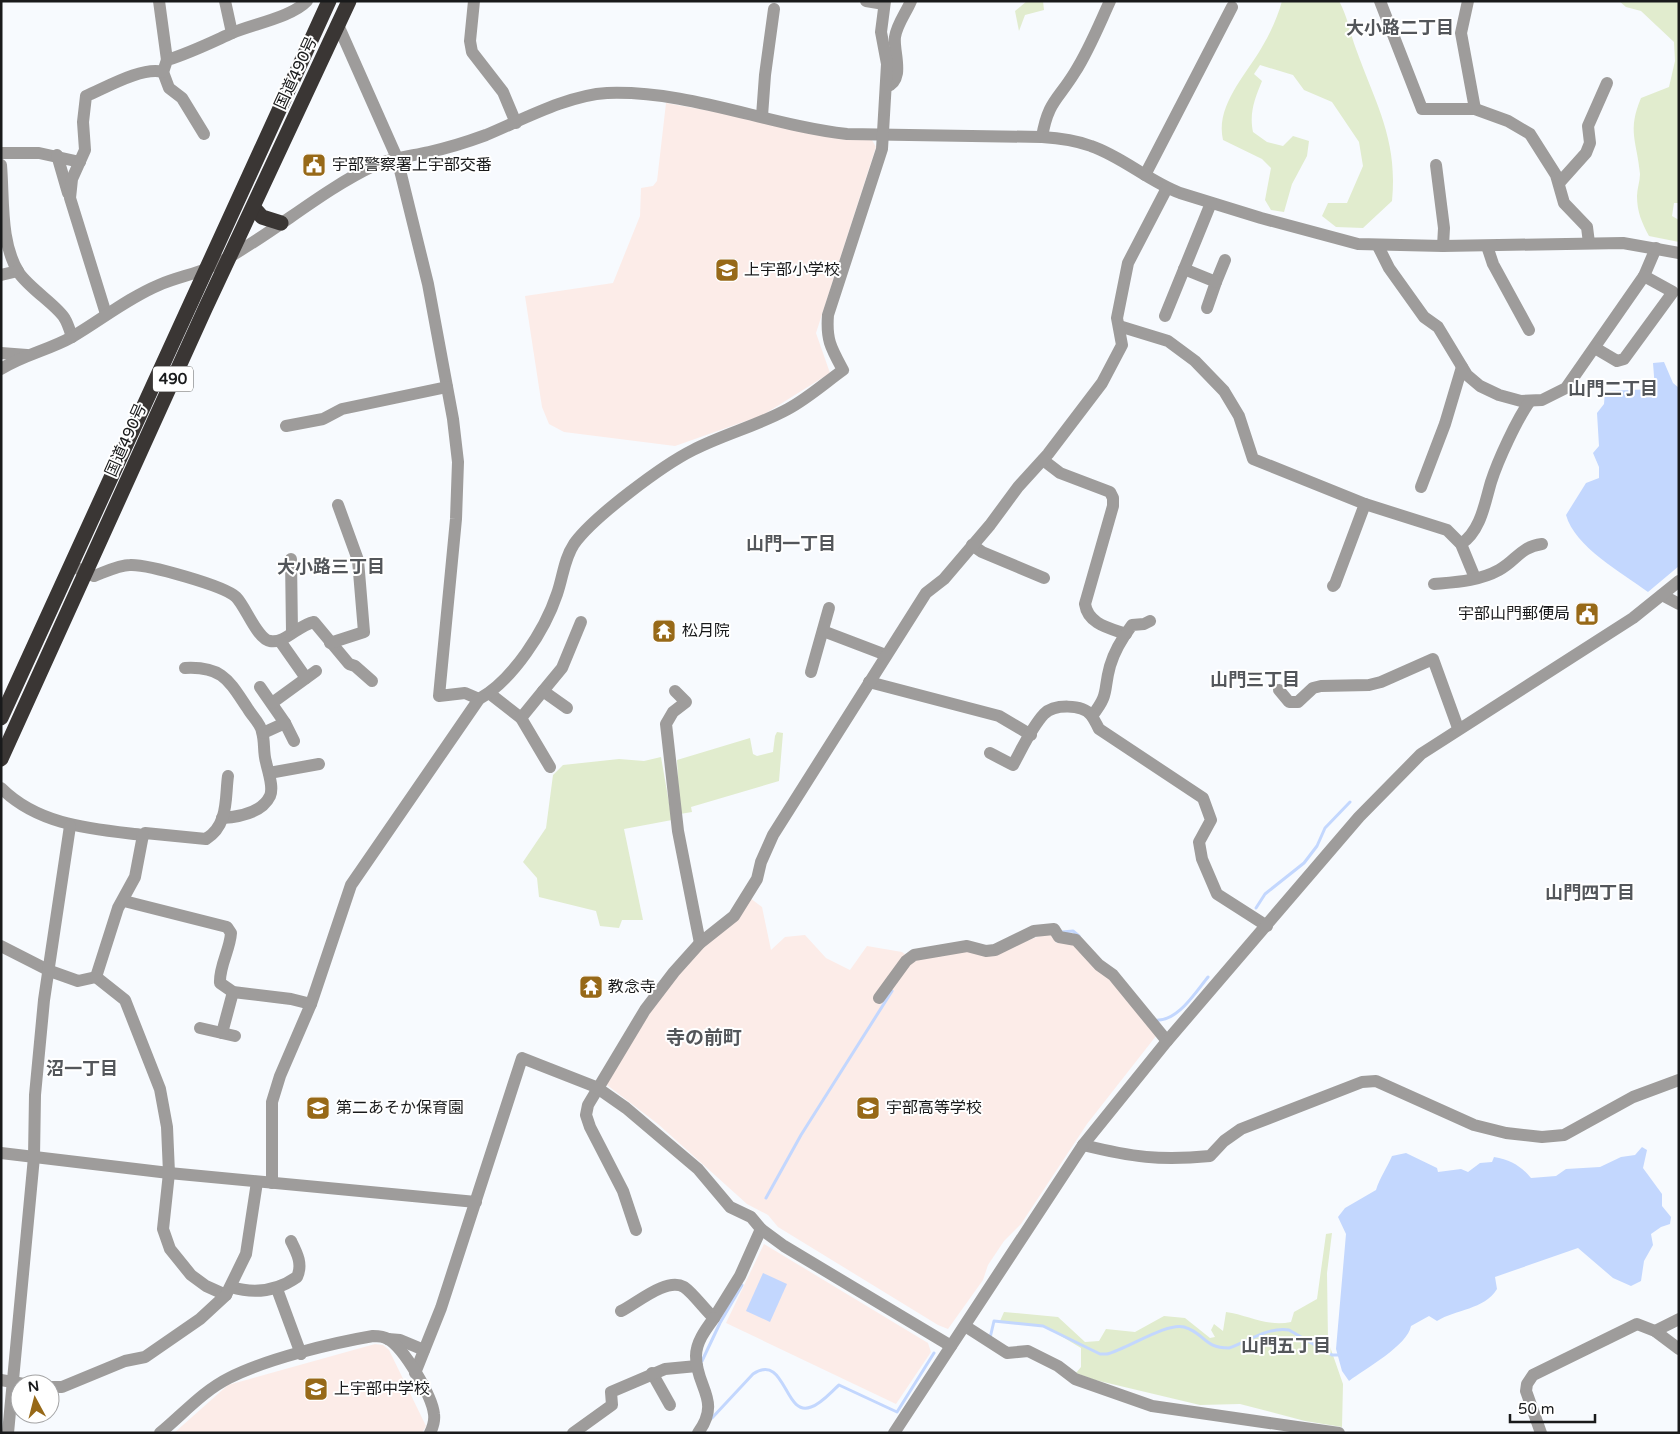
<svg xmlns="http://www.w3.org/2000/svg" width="1680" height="1434" viewBox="0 0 1680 1434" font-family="'Varela Round','Noto Sans JP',sans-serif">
  <rect width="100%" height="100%" fill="#f7fafe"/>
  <g fill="#fcece8">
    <polygon points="666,103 872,140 876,147 816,333 830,373 763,415 675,446 564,432 549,424 542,407 525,296 613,283 640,216 641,188 653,186 657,181"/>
    <polygon points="750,898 762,907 771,950 785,937 805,935 826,958 850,970 867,946 902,952 912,960 974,950 1000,951 1050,932 1056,943 1072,942 1111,976 1156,1036 1087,1124 1021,1224 1004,1241 988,1265 983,1280 948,1329 938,1325 778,1227 768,1215 747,1204 658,1124 607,1085 611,1070 675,976"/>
    <polygon points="764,1244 928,1343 931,1352 896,1404 726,1323"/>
    <polygon points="375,1344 383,1345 389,1350 426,1426 422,1433 174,1433 228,1385"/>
  </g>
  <g fill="#e1ecce">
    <polygon points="1027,1 1043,1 1044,10 1025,15 1019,31 1015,11"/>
    <path d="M 1282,1 L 1339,1 C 1347,15 1350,33 1356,49 C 1376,105 1398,139 1392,201 L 1363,228 L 1336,227 L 1322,216 L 1328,203 L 1347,203 L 1363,166 L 1359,142 L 1332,102 L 1304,90 L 1293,75 L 1260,65 L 1254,74 L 1262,81 C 1255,98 1249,113 1253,132 L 1267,142 L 1283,146 L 1293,136 L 1309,141 L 1307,156 L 1292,184 L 1284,212 L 1271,210 L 1265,200 L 1271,168 L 1262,159 L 1223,140 C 1215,106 1246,75 1262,47 C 1270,34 1278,16 1282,1 Z"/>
    <path d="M 1619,1 L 1679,1 L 1679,203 L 1674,203 L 1672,216 L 1679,220 L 1679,242 L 1649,236 C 1642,223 1637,212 1637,196 C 1637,189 1640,181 1640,174 C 1637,141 1627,131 1641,98 L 1669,87 L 1675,61 L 1674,42 L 1641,11 L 1626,7 Z"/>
    <polygon points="777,732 783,733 779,781 691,807 692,812 680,814 677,760 750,738 753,754 757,756 773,752 775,736"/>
    <polygon points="661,757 672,820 624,829 643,920 622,920 619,928 600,926 596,911 539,897 537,878 523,862 546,828 553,775 563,765 619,759 644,761"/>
    <path d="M 1332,1233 L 1327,1273 L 1328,1341 L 1343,1384 L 1342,1427 L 1305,1421 L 1240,1404 L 1200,1405 L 1095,1380 L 1076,1373 L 1081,1367 L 1081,1348 L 1046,1327 L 1000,1321 L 1004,1312 L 1058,1317 L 1085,1342 L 1099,1341 L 1106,1329 L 1135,1332 L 1164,1316 L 1185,1318 L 1210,1338 L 1215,1337 L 1211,1330 L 1214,1324 L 1223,1331 L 1226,1312 C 1248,1315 1267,1327 1291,1322 L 1294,1312 L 1317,1299 L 1326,1234 Z"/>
  </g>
  <g fill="#c3d7fe">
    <path d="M 1664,362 L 1673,383 L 1679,388 L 1679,566 L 1648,592 C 1621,572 1575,547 1566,515 L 1586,483 L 1599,478 L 1599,467 L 1593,453 L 1599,446 L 1597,413 L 1604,404 L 1605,391 L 1655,389 L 1653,363 Z"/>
    <path d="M 1642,1147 L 1647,1150 L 1643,1168 L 1662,1194 L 1662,1206 L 1671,1217 L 1670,1224 L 1661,1227 L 1651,1234 L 1653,1245 L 1644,1261 L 1641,1281 L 1631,1286 L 1613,1278 L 1578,1248 L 1495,1277 L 1497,1289 C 1484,1310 1456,1309 1437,1321 L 1429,1316 L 1411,1326 C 1408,1345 1365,1369 1349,1381 L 1342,1371 L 1336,1349 L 1346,1234 L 1338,1217 L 1345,1208 L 1376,1190 C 1380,1177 1387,1168 1392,1156 L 1406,1153 L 1437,1168 L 1438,1172 L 1461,1169 L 1468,1172 L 1480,1163 L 1492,1162 L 1494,1157 C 1511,1160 1521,1166 1531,1178 L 1556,1176 L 1566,1169 L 1600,1167 L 1621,1157 L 1635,1155 Z"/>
    <polygon points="763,1273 787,1284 770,1322 746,1311"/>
  </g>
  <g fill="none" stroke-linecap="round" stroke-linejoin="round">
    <g stroke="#c3d7fe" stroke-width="3">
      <polyline points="1256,908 1265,894 1304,863 1317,846 1325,828 1350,802"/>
      <polyline points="1062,932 1073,931 1079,936"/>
      <path d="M 1154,1020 C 1177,1023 1195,993 1208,977"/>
      <polyline points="766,1198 801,1135 892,991"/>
      <path d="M 990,1338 L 994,1321 L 1043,1326 L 1100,1354 L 1107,1354 C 1127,1349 1167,1322 1184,1327 C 1205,1333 1203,1348 1229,1348 C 1249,1341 1267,1327 1289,1330 L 1332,1355 L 1341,1355"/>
      <polyline points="702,1361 720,1323 742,1285"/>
      <path d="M 712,1418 L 753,1374 C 786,1352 784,1418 811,1407 C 821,1404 831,1392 839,1385 L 897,1412 L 934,1353"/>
    </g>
    <g stroke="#9e9c9b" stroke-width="12">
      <polyline points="159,1 167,60"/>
      <polyline points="225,1 232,33"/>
      <polyline points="474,1 470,41 472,52 503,92 516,123"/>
      <polyline points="866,1 884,4"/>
      <polyline points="1380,1 1422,109 1475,109 1508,121 1530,134 1556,175 1564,203 1587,227 1589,243"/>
      <polyline points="1468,1 1461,33 1475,109"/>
      <polyline points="338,25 397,158 428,284 453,419 458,462 456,519 439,696 465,693 479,699"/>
      <polyline points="163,72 169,88 182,98 204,134"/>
      <path d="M 886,87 C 906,80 893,52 895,37 C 897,24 906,13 911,1"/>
      <polyline points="762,116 765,75 774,9"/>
      <path d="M 1042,137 C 1048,101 1058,100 1075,72 C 1089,50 1099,25 1110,1"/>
      <polyline points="1,153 39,153 80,162"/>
      <polyline points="57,155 68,193"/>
      <path d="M 1,165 C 4,200 0,243 19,273 C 30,289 59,307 65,319 C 68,324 70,331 72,337"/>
      <polyline points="1436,165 1444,228 1443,246"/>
      <polyline points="1145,175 1232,7"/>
      <polyline points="1560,182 1586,153 1590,143 1588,126 1607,83"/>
      <polyline points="1378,246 1389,268 1424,317 1438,327 1467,375 1480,386 1499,395 1521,401 1542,400 1566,388 1644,276 1656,248"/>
      <polyline points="1487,246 1493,264 1529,330"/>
      <polyline points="1184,269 1216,282 1207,308"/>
      <polyline points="1,275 18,271"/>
      <polyline points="1216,282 1225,260"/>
      <path d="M 106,314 L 70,198 L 72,179 L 85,150 L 83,122 L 86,96 C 105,88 143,66 163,72 L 167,60 C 190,53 210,43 232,33 C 253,24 292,17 307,1"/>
      <polyline points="1165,316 1211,203"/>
      <polyline points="1119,326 1168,341 1195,361 1224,391 1239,416 1253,459 1365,504 1447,530 1461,544 1475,578"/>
      <polyline points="1595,348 1617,361 1624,359 1673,292 1644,276"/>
      <polyline points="1,353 27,355"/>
      <path d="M 1,369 C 23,355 49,350 72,337 C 101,320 128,298 159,285 C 177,277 197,274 215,265 C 271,236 318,192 375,165 C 392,158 411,156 429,152 C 448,148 467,142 486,135 C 522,120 568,95 607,93 C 689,90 767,125 847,134 L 1042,137 C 1059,138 1075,140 1091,146 C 1123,157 1148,181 1180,193 L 1261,218 L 1358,244 L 1443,246 L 1623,243 L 1679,253"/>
      <polyline points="286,426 323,419 342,409 447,387"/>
      <path d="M 1043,460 L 1060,473 L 1110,492 L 1113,498 L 1113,506 L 1085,604 C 1088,624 1109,628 1126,634"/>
      <polyline points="1421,487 1445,424 1462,367"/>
      <path d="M 1461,544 C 1481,531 1485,502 1491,482 C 1498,460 1517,419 1530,401"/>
      <polyline points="972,545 982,552 1044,578"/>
      <polyline points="291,559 292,632"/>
      <path d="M 70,565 L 94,576 C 105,572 119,565 130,565 C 147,564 225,586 236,597 C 246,607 257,639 270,641 C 285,644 298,625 314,622 L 349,664 L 355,666 L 372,681"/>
      <path d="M 1434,584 C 1456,582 1479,581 1499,570 C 1517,560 1520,547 1542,544"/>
      <polyline points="1333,586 1335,584 1365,504"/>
      <polyline points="1662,595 1679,604"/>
      <polyline points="823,631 886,655"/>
      <polyline points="280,641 306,678"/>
      <polyline points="330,643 364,632 358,560 338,505"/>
      <path d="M 185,668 C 223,666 229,681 248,709 C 252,716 261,724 262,732 C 265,741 263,752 266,762 C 268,772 274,787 270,796 C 262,813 238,817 222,818"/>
      <polyline points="811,672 829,608"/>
      <polyline points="869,682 999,716 1031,735"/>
      <polyline points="260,687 285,723 294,741"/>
      <polyline points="1279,690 1289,702 1298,702 1313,688 1321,686 1369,685 1381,682 1433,659 1458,728"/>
      <polyline points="543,691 562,668 581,622"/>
      <polyline points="675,691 686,702 673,712 666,724 678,831 700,943"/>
      <polyline points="489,693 521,718 550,767"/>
      <polyline points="272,703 316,671"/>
      <path d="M 1092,716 C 1110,693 1103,691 1110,666 C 1114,652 1123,637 1132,625 L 1144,624 L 1150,621"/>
      <polyline points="521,718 543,691 567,708"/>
      <polyline points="263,733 285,723"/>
      <path d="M 990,753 L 1013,765 C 1022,749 1031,728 1044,714 C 1054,704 1082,704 1091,715 C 1094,719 1097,725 1099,729 L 1203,798 L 1211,820 L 1199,842 L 1202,859 L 1217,894 L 1267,926"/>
      <polyline points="269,773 319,764"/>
      <path d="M 1,788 C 39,826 93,829 143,835 L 145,833 L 206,839 C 229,825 225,797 228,776"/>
      <path d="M 124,901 L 227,927 L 231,933 C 230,950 219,966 220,983 L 233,992 L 291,999 L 311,1004"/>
      <polyline points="1,946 50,971 78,981 96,977"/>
      <polyline points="96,977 125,1000 160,1089 167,1127 169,1173 163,1229 170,1249 191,1275 206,1286 226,1295"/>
      <polyline points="96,977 118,908 135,877 143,835"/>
      <polyline points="879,998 906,961 914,955 967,946 986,951 995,950 1034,931 1054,929 1059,937 1076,940 1099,965 1113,975 1167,1041"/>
      <polyline points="200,1028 235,1036"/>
      <polyline points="222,1033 233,992"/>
      <path d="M 1083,1145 C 1132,1157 1160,1161 1210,1156 L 1224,1141 L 1241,1129 L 1362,1082 L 1376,1081 L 1474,1125 L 1506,1133 L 1542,1137 L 1564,1135 L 1633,1097 L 1679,1080"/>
      <polyline points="1,1153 169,1173 476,1202"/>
      <path d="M 272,1183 L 272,1102 L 280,1076 L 311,1004 L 351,885 L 479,699 C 513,680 545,630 557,594 C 563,577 564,559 574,544 C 593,517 663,465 693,450 C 724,434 757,426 788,409 C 807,399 825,383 843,370 C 831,348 826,340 828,315 L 882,149 L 887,64 L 881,32 L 885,1"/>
      <polyline points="636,1230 623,1191 590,1127 586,1115 588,1105 645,1010 674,972 700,943 734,916 757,879 761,862 773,835 926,593 944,579 990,525 1018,487 1048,454 1102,383 1122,345 1117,318 1128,263 1167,188"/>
      <path d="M 231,1287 C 254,1294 277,1291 297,1277 C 303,1264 297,1253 291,1241"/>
      <polyline points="277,1289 301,1354"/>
      <path d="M 621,1311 C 636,1304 666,1277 684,1287 C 693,1293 705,1310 714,1318 L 740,1276 L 761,1229"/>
      <polyline points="965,1326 1007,1353 1028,1351 1058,1366 1075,1379 1152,1406 1339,1433"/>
      <polyline points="1655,1331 1679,1319"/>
      <polyline points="388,1339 400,1340 424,1350"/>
      <polyline points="415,1373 441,1308 522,1058 596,1087 626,1108 698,1169 730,1207 751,1217 761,1229 784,1246 951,1346"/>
      <polyline points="652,1373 670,1405"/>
      <polyline points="1,1380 24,1384"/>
      <polyline points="50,1387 62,1387 125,1361 145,1357 200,1319 226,1295 246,1254 257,1182"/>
      <polyline points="8,1433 34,1157 35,1095 44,1000 70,826"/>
      <path d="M 160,1433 C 183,1414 203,1391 229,1378 C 266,1359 332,1343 373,1336 C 378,1336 383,1336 388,1339 C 404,1348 432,1396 434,1414 C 435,1421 433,1427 430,1433"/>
      <polyline points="573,1433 612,1405 611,1392 665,1369 697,1366"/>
      <path d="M 698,1433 C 722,1400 696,1388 696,1356 C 696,1342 706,1329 714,1318"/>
      <polyline points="894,1433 1083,1145 1167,1041 1359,817 1421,754 1633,618 1679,581"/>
      <polyline points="1541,1433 1526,1391 1527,1384 1533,1375 1637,1324 1655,1331 1679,1349"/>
    </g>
    <g stroke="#3a3634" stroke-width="15">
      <polyline points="254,208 262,217 281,223"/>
      <polyline points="1,718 329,1"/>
      <polyline points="1,759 205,309 349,1"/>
    </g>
  </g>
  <defs>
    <g id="civic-square" transform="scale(1.25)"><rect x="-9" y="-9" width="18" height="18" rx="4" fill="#976918" stroke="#fff"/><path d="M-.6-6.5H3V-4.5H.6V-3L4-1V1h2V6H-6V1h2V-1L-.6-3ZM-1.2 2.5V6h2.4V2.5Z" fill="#fff"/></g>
    <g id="school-square" transform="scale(1.25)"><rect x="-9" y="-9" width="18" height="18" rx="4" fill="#976918" stroke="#fff"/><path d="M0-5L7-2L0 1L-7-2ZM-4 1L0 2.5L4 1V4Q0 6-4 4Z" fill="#fff"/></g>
    <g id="temple-square" transform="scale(1.25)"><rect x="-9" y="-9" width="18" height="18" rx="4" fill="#976918" stroke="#fff"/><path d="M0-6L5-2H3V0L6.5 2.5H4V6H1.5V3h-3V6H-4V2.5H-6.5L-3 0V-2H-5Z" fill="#fff"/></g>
  </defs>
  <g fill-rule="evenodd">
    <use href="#civic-square" x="314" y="165"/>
    <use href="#school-square" x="727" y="270"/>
    <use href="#civic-square" x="1587" y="614"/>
    <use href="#temple-square" x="664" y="631"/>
    <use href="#temple-square" x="591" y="987"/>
    <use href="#school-square" x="318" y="1108"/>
    <use href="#school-square" x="868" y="1108"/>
    <use href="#school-square" x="316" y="1389"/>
  </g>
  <g text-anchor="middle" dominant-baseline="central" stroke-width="4" stroke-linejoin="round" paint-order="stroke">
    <rect fill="#fff" stroke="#5e5f5f" stroke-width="1" x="153" y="366.5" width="40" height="25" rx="4"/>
    <g font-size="15" font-weight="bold" fill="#191a1b">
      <text x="173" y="379">490</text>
    </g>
    <g font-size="16" fill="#191a1b" stroke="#fff">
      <text transform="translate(296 73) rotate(-65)">国道490号</text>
      <text transform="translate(126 440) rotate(-66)">国道490号</text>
    </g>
    <g font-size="16" fill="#191a1b" stroke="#fff" text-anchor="start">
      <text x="332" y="165">宇部警察署上宇部交番</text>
      <text x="744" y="270">上宇部小学校</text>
      <text x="1570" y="614" text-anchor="end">宇部山門郵便局</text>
      <text x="682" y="631">松月院</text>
      <text x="608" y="987">教念寺</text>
      <text x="336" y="1108">第二あそか保育園</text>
      <text x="886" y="1108">宇部高等学校</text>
      <text x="334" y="1389">上宇部中学校</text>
    </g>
    <g font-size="18" font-weight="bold" fill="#53565a" stroke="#fff">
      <text x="1400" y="28">大小路二丁目</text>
      <text x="1613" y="389">山門二丁目</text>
      <text x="791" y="544">山門一丁目</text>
      <text x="331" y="567">大小路三丁目</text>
      <text x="1255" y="680">山門三丁目</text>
      <text x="1590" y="893">山門四丁目</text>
      <text x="82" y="1069">沼一丁目</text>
      <text x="1286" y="1346">山門五丁目</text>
    </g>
    <g font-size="19" font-weight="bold" fill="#53565a" stroke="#fff">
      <text x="704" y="1038">寺の前町</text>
    </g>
  </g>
  <rect width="1680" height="1434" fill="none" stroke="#191a1b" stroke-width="5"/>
  <g transform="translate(35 1399) rotate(353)"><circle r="24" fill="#ffffff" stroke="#a3a3a4"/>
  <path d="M0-4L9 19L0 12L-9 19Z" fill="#976918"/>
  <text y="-8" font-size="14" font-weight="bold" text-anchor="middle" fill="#191a1b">N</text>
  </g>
  <path d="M1510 1414v8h85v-8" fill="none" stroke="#191a1b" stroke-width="2.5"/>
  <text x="1518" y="1414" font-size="15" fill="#191a1b" stroke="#ffffff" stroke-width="4" paint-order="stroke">50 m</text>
</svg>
